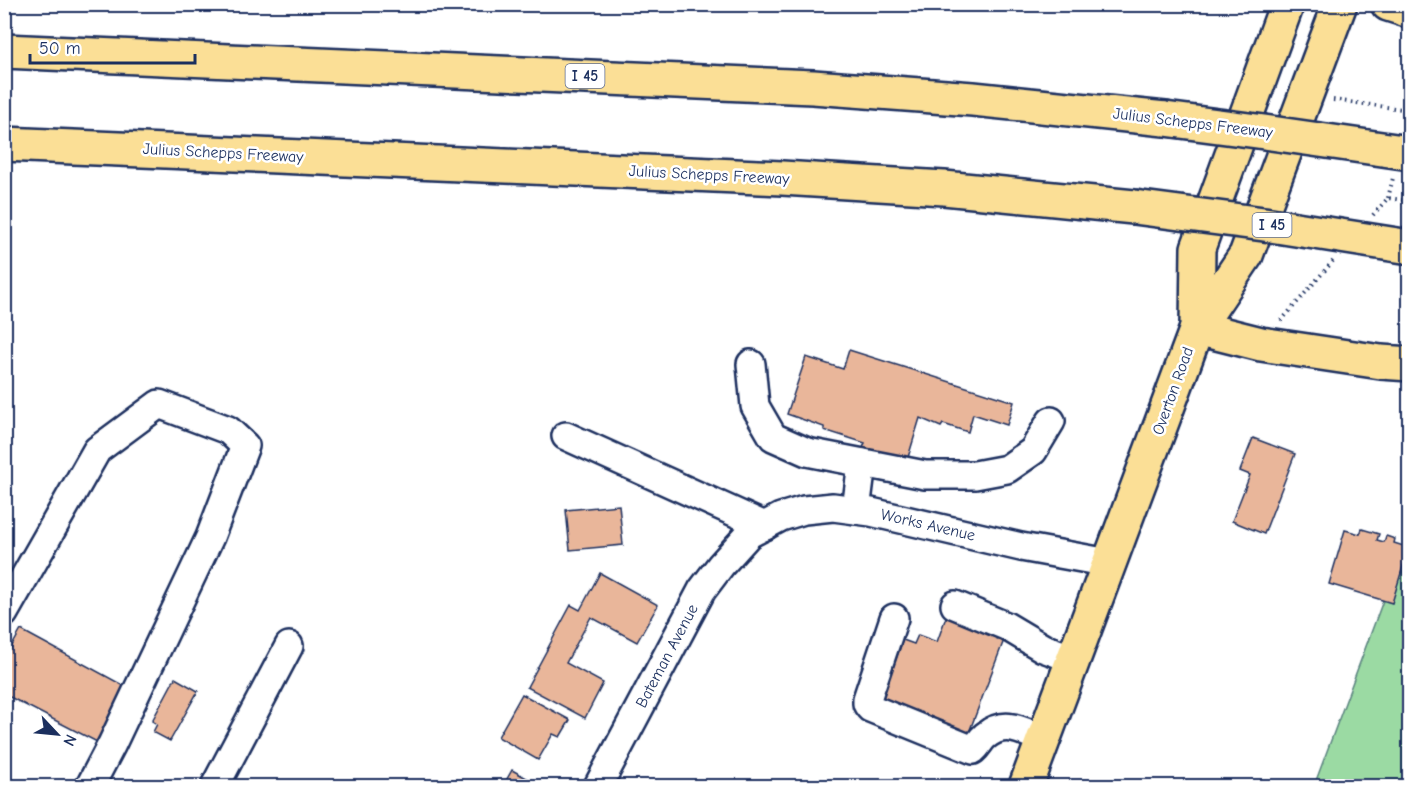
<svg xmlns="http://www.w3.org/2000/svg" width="1414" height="791" viewBox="0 0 1414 791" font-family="'Comic Neue',sans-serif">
  <rect width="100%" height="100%" fill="#fff"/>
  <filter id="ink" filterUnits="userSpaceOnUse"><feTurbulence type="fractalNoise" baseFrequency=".0167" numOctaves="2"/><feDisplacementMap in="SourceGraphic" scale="12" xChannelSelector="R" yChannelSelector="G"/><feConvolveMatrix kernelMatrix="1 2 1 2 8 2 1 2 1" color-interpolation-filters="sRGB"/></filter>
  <g filter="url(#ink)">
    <polygon fill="#9bdaa3" stroke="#5b8480" stroke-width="1.5" points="1409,565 1409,786 1314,786 1387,590"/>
    <g fill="#e9b69a" stroke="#1b2f5e" stroke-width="1.5">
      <polygon points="849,350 1014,402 1007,425 973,414 968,432 943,424 941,427 920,418 906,464 862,450 865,443 824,430 824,427 787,414 806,357 843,369"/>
      <polygon points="1253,438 1295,454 1264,534 1232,521 1250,475 1240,471"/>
      <polygon points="619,505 623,545 570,550 566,510"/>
      <polygon points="1362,529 1379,534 1377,540 1384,542 1386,536 1395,539 1394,543 1410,548 1410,565 1404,563 1392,603 1329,584 1345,530 1360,534"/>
      <polygon points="600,573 658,605 637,642 591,617 566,663 603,683 585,718 527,687 571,605 580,610"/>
      <polygon points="946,617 1004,640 968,735 880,702 903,640 914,644 918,635 937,642"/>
      <polygon points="21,630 128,688 99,743 4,694 4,660"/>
      <polygon points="175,678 198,691 170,741 153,732 157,724 152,721"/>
      <polygon points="522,694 570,720 560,737 553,734 538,760 498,737"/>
      <polygon points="512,770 541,786 503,786"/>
    </g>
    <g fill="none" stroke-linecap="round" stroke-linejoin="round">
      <g stroke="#1b2f5e" stroke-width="32">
        <g id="minor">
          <polyline points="751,364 755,406 773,437 807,452 925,475 975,475 1007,469 1033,451 1051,421"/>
          <polyline points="566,436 765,526"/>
          <polyline points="856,510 862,463"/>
          <polyline points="955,605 1006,626 1043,648 1074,659"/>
          <polyline points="4,613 97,450 159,404 228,430 245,446 210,537 112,744 90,786"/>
          <path d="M 894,618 L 867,699 L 867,704 L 870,708 L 973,750 C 978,746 980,740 985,736 C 1005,719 1022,731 1043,739"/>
          <polyline points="215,786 289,646"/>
          <polyline points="598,786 702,590 721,565 749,534 781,517 804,510 833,507 871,512 1021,547 1109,563"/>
        </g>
      </g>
      <g stroke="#1b2f5e" stroke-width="38">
        <g id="major">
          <polyline points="1197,328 1198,248 1287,4"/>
          <polyline points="1026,786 1197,328 1246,255 1340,4"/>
        </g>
      </g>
      <g stroke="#1b2f5e" stroke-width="38">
        <g id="highway">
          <polyline points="1388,4 1410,11"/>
          <polyline points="4,51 813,87 973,99 1165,119"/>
          <polyline points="4,144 782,178 944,188 1134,207"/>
          <polyline points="1197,328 1261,344 1381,362 1410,364"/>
        </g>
      </g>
      <g stroke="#1b2f5e" stroke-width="4" stroke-dasharray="1.5 4.5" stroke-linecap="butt">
        <polyline points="1333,100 1410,110"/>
        <polyline points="1404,126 1408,110"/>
        <polyline points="1388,198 1393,178"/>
        <polyline points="1373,215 1388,198 1410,201"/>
        <polyline points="1281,321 1333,261"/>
      </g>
      <use href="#minor" stroke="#fff" stroke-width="27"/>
      <use href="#major" stroke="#fbdf96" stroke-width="33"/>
      <use href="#highway" stroke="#fbdf96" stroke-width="33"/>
      <g stroke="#1b2f5e" stroke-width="38" stroke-linecap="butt">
        <g id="highway-bridge">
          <polyline points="1165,119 1257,131 1410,153"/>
          <polyline points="1134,207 1264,224 1410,247"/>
        </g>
      </g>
      <use href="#highway-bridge" stroke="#fbdf96" stroke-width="33"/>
    </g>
  </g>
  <g text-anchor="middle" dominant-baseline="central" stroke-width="5" stroke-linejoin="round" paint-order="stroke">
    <g fill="#fff" stroke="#5f6d8e" stroke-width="1.5">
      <rect x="565.5" y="64" width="39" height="24" rx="4.5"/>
      <rect x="1252.5" y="213" width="39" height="24" rx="4.5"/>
    </g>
    <g font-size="15" font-weight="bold" fill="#1b2f5e">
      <text x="585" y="76">I 45</text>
      <text x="1272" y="225">I 45</text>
    </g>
    <g font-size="16" fill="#1b2f5e" stroke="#fff">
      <text transform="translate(1193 123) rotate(7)">Julius Schepps Freeway</text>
      <text transform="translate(223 153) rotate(3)">Julius Schepps Freeway</text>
      <text transform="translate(709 175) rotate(3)">Julius Schepps Freeway</text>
      <text transform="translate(1173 391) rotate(-70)">Overton Road</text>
      <text transform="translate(928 525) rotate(13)">Works Avenue</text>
      <text transform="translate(667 656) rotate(-62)">Bateman Avenue</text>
    </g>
  </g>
  <rect width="1414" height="791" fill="none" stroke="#fff" stroke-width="24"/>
  <rect x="12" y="12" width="1390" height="767" fill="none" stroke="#1b2f5e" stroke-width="2" filter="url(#ink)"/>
  <g transform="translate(57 734) rotate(116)" stroke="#ffffff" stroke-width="4.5" paint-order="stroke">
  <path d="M0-4.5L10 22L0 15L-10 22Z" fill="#1b2f5e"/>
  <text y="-9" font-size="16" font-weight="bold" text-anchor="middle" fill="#1b2f5e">N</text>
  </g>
  <path d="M30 54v9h165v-9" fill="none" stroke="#1b2f5e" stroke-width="3"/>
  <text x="39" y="54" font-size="18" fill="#1b2f5e" stroke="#ffffff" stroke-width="4.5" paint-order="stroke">50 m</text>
</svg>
